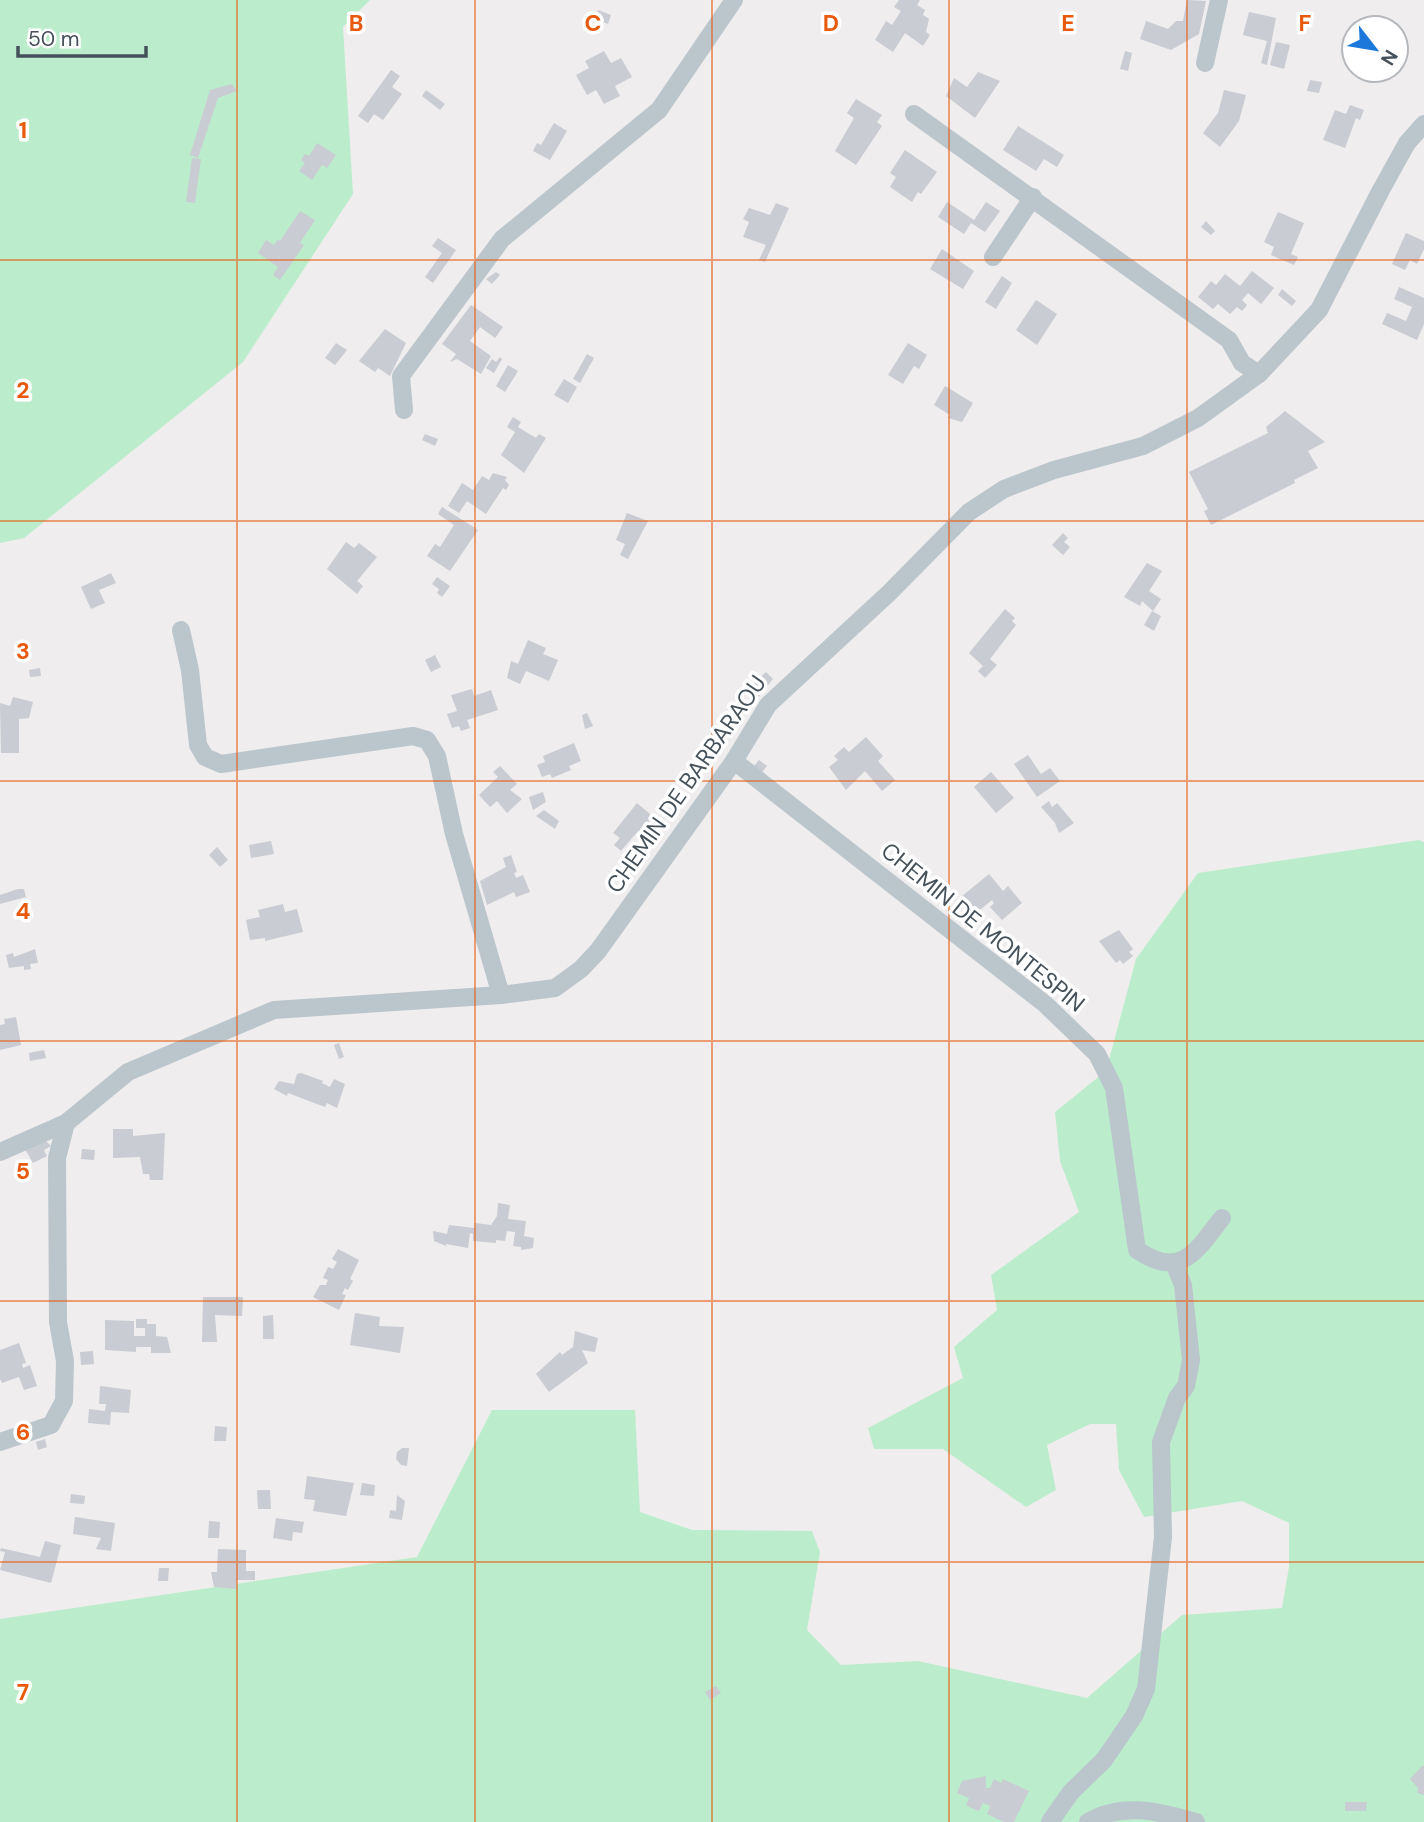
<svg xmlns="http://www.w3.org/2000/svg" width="1424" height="1822" viewBox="0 0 1424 1822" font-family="'DM Sans',sans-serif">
  <rect width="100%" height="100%" fill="#efeded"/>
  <g fill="#bbedcc">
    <polygon points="0,0 370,0 343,27 353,194 243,362 24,538 0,543"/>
    <polygon points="1419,840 1424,842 1424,1822 0,1822 0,1619 417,1557 492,1410 635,1410 640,1512 692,1530 812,1531 820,1552 807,1630 841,1665 918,1661 1087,1698 1182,1615 1282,1608 1289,1567 1289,1523 1242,1501 1144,1517 1119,1470 1116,1424 1090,1424 1047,1445 1056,1490 1026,1507 943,1449 874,1449 868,1428 963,1378 954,1347 997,1310 991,1275 1079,1212 1060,1161 1055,1112 1106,1071 1136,959 1198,873"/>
  </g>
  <g fill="#c9ccd2">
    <polygon points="899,0 920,0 917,5 925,10 923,15 929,19 926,32 930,35 923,46 905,33 893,52 875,40 886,21 892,25 901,11 894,7"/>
    <polygon points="1187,0 1206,1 1199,34 1171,50 1140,39 1146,21 1168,29 1176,21 1183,21"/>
    <polygon points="598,10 611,15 608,24 595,19"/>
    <polygon points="1249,12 1276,18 1267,65 1261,63 1267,41 1243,35"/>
    <polygon points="1276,42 1290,45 1284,69 1270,65"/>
    <polygon points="604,51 611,63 621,58 632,77 615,86 620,96 604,104 596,90 587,95 576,75 589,68 585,61"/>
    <polygon points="1125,51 1132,53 1128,71 1120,69"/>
    <polygon points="391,70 400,76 392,87 402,94 383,120 374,114 368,123 358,116"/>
    <polygon points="978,72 1000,81 975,118 946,96 954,78 967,87"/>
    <polygon points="1310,80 1322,82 1319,93 1307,91"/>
    <polygon points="232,84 237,91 218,98 198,158 190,155 210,90"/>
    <polygon points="426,90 445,104 440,110 422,96"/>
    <polygon points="1224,90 1246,95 1239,121 1220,147 1203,133 1218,113"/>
    <polygon points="856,99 882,115 877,122 882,126 856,165 835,151 854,118 847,113"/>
    <polygon points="1350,105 1364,110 1360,120 1356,118 1345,148 1323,140 1335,110 1346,114"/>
    <polygon points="554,123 567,131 550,160 533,151 537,143 541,145"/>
    <polygon points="1018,126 1064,155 1057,167 1044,159 1036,171 1003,150"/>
    <polygon points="317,143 336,155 327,168 322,165 312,180 299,171 305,163 301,160 305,154 309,156"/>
    <polygon points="905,150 937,172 921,194 918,192 912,202 890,187 896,177 890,173"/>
    <polygon points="192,158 201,159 195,203 186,202"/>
    <polygon points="947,202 974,220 986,202 1000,211 985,232 971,223 964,234 938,217"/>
    <polygon points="776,203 789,208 765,262 759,260 766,245 743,237 749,222 743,219 749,208 770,215"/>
    <polygon points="300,211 315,220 300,243 304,245 280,280 273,275 278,267 258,253 266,240 274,245 278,239 280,241"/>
    <polygon points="1278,212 1304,223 1291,254 1298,257 1294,265 1271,255 1274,247 1264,242"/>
    <polygon points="1206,221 1215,231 1211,235 1201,227"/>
    <polygon points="1406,233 1424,241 1424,249 1417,264 1410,260 1405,270 1392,264"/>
    <polygon points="438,238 456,250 433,283 425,277 442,253 432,246"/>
    <polygon points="942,249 974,271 963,289 930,269"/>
    <polygon points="1252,271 1274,288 1261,304 1248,293 1242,300 1247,305 1242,311 1237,307 1230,314 1218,304 1213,309 1198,297 1211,281 1216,285 1225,274 1240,286"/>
    <polygon points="496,272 500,275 492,284 486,279"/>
    <polygon points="1002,276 1012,283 996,309 985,302"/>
    <polygon points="1399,287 1424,298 1424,324 1417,340 1382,324 1387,313 1406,321 1412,307 1394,299"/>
    <polygon points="1282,289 1296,301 1292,306 1278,295"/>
    <polygon points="1036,300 1057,314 1037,345 1016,330"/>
    <polygon points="471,305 503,327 495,338 480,327 470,341 491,356 481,374 457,359 450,362 456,354 442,344"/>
    <polygon points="385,329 406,343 390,376 378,368 375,372 359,361"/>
    <polygon points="336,343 347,350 335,365 325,358"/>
    <polygon points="908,343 927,355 919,369 914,366 903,384 888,375"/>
    <polygon points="587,354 594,358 580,383 573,379"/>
    <polygon points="500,357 502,359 494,373 486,368 492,359 496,362"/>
    <polygon points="508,365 518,371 505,392 496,386"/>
    <polygon points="564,379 577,387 568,403 554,395"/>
    <polygon points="945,386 973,403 962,422 948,418 950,415 934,405"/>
    <polygon points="1285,411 1325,442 1308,451 1318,468 1294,480 1295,483 1211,525 1204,511 1208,509 1189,472 1268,433 1266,427"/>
    <polygon points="513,417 521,422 518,427 536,438 539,434 546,438 524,473 501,455 515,432 507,427"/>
    <polygon points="425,434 438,439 435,446 422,440"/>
    <polygon points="493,473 507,477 505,480 509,485 506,490 503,488 486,514 467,501 459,513 448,506 462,483 473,490 482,476 489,480"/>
    <polygon points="442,507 478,530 450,571 427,556 435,544 440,547 454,525 438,514"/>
    <polygon points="627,513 648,521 628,559 620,555 625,544 616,540"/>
    <polygon points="1063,533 1068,538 1064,542 1070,547 1063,555 1052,545"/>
    <polygon points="346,542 354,548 359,543 377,557 357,581 363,586 357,594 327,569"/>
    <polygon points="1147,563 1162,571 1149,591 1161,599 1153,611 1142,601 1140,606 1124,597"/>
    <polygon points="111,573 116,583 99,590 105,603 91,609 81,587"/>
    <polygon points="437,577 450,586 442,597 437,593 439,589 432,584"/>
    <polygon points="1005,609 1015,618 1012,621 1016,625 990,659 997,665 985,678 978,671 983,666 969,653"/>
    <polygon points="1152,611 1161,616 1154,631 1144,625"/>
    <polygon points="528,640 546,648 543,654 558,660 549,681 526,671 520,684 507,678 511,661 518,664"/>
    <polygon points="435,655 441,667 431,672 425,660"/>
    <polygon points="40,668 41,676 30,677 29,670"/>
    <polygon points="766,672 773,679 756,700 746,691"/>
    <polygon points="472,689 474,696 491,690 498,710 467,720 470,728 461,731 459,726 452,728 447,714 457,711 451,695"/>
    <polygon points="13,697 33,702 29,718 19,719 19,753 1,753 0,703 10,706"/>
    <polygon points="587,713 593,726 585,729 582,715"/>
    <polygon points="866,737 883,756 878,761 895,780 882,791 865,771 846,790 829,767 838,760 834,756 844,747 849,752"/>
    <polygon points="574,743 581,761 569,766 571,770 552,778 550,774 542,777 537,765 545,762 543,756"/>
    <polygon points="1028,755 1041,774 1050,768 1060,781 1037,797 1014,764"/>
    <polygon points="759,760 767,766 762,772 754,766"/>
    <polygon points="500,766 517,784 510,790 522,799 507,813 497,801 490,807 479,795 498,777 493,772"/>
    <polygon points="991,772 1014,798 996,813 974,787"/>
    <polygon points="543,792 546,802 533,810 529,797"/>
    <polygon points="1049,801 1052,807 1057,803 1074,823 1059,833 1055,823 1041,807"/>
    <polygon points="637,803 657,820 644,836 638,831 621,851 614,845 620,838 613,833"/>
    <polygon points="544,810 559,821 555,829 536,816"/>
    <polygon points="271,841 274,854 251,858 249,845"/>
    <polygon points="217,847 228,860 220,867 209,855"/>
    <polygon points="511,855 517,872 514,873 516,878 523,875 530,892 516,897 514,892 487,905 480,881 506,867 503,858"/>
    <polygon points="989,874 1003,891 1008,886 1022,903 1002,920 990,907 994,903 992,900 975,914 961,897"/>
    <polygon points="18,889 24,889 26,897 0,904 0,895"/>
    <polygon points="283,904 285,912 297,909 303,932 265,941 265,938 250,940 246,920 260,917 258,910"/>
    <polygon points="1119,930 1133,949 1129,952 1133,956 1123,964 1120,960 1116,963 1099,941"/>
    <polygon points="35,949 38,963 30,964 31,969 24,970 24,966 9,968 6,955 13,953 14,957"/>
    <polygon points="16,1017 21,1045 0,1050 0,1025 5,1024 4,1019"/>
    <polygon points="339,1043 344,1057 339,1059 334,1045"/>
    <polygon points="44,1050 46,1058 30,1061 29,1053"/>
    <polygon points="301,1073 323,1081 322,1083 330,1087 334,1079 345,1084 337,1108 327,1103 325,1107 288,1093 287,1096 274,1089 279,1081 294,1084 297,1074"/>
    <polygon points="113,1129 133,1129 133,1136 165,1133 163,1180 150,1180 149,1174 143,1174 140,1157 113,1158"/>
    <polygon points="44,1139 51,1146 44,1150 47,1156 33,1163 25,1149"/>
    <polygon points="82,1149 95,1150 94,1160 81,1159"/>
    <polygon points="498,1203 510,1205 508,1219 526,1221 524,1236 534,1238 533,1248 521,1250 521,1247 513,1246 515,1232 507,1231 505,1241 496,1240 496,1243 473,1241 473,1234 470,1233 468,1248 446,1244 446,1246 434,1241 433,1231 447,1234 449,1225 474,1228 475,1223 491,1225 497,1216"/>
    <polygon points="338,1249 359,1260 350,1279 353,1281 348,1290 345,1288 342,1294 346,1295 339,1310 313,1297 320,1285 326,1285 328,1280 323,1278 328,1267 333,1269 337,1262 332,1259"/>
    <polygon points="203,1297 243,1297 242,1316 215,1315 217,1342 202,1342"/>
    <polygon points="355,1313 380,1317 379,1326 404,1327 400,1353 350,1345"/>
    <polygon points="273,1315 274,1339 263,1339 263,1316"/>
    <polygon points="136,1319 147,1319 147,1324 156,1324 156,1336 167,1337 171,1353 151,1353 151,1347 136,1347 136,1352 105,1350 105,1320 134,1321 134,1336 145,1336 145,1328 136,1328"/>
    <polygon points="575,1331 598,1338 595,1352 582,1350 588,1363 549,1392 536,1374 560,1352 562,1355 573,1347"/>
    <polygon points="19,1343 26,1363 22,1364 23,1368 30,1365 37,1386 24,1390 19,1377 2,1383 0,1379 0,1350"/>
    <polygon points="93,1351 94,1364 81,1365 80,1352"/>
    <polygon points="100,1386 131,1390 129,1413 111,1412 110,1425 88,1423 89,1409 105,1411 106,1404 99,1404"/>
    <polygon points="215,1426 227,1427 226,1441 214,1441"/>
    <polygon points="45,1439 47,1447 38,1450 36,1442"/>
    <polygon points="402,1448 409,1448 407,1466 401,1465 396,1459 397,1452"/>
    <polygon points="307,1476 354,1483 346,1516 313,1511 315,1500 304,1499"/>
    <polygon points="362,1483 375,1485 374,1496 360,1495"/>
    <polygon points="257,1490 270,1490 271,1509 258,1509"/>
    <polygon points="71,1494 85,1496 84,1504 70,1503"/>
    <polygon points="397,1495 405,1501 402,1520 389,1518 390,1510 396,1511"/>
    <polygon points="75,1517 115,1523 111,1551 96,1549 101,1538 73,1534"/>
    <polygon points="276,1518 304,1522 302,1533 293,1532 292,1541 273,1538"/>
    <polygon points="209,1521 220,1522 219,1538 208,1538"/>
    <polygon points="45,1541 61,1545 51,1583 0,1570 5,1552 0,1551 1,1548 40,1557"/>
    <polygon points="218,1549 246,1550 246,1571 255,1571 255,1580 237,1580 236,1589 214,1587 211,1572 217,1572"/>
    <polygon points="159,1568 169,1568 168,1581 158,1581"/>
    <polygon points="716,1686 721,1693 710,1700 705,1692"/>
    <polygon points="1423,1765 1424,1767 1424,1795 1417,1793 1418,1788 1410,1779"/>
    <polygon points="986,1776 986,1788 990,1788 994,1779 1001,1783 1003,1779 1029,1791 1014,1822 1004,1822 987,1814 990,1806 983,1803 979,1811 969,1807 966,1805 969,1798 957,1793 962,1781"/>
    <polygon points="1345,1802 1367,1802 1366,1811 1345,1811"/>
  </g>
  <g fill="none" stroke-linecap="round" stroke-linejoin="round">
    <g stroke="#bbc5cc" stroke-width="18">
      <polyline points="1205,63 1219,0"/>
      <polyline points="914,114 1229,340 1242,363 1259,374"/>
      <polyline points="993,257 1033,197"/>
      <polyline points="404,410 401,376 502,239 659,110 734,0"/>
      <polyline points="181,630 190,670 198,745 205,757 221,764 413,736 427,740 437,756 454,834 501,995"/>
      <path d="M 734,761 L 1045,1004 L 1097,1054 L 1114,1088 L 1137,1250 C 1181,1280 1196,1251 1222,1218"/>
      <polyline points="0,1152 66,1123 128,1072 274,1010 501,995 555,988 581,969 598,951 734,761 768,705 889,593 969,512 1004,489 1054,470 1143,446 1198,418 1259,374 1319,310 1381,190 1407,143 1424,124"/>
      <polyline points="0,1442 51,1425 64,1401 65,1361 58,1322 57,1158 66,1123"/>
      <polyline points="1050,1822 1071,1792 1104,1760 1134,1716 1146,1689 1163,1537 1161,1442 1177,1398 1186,1386 1191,1360 1183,1285 1174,1263"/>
      <path d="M 1088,1822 C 1122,1802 1159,1811 1196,1822"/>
    </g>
  </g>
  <path fill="none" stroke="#e8590c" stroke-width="2" stroke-opacity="0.55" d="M 237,0 L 237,1822M 475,0 L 475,1822M 712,0 L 712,1822M 949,0 L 949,1822M 1187,0 L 1187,1822M 0,260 L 1424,260M 0,521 L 1424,521M 0,781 L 1424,781M 0,1041 L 1424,1041M 0,1301 L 1424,1301M 0,1562 L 1424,1562"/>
  <g text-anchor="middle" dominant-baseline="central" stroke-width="7" stroke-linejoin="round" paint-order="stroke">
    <g font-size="23" fill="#45515a" stroke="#fff">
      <text transform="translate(686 784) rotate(-55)">CHEMIN DE BARBARAOU</text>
      <text transform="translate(983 927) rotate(39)">CHEMIN DE MONTESPIN</text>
    </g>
  </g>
  <g font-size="23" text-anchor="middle" font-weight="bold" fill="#e8590c" stroke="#fff" stroke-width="7" stroke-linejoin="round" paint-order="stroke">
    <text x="356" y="31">B</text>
    <text x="593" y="31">C</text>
    <text x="831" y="31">D</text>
    <text x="1068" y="31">E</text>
    <text x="1305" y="31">F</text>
    <text x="23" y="138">1</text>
    <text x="23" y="398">2</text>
    <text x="23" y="659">3</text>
    <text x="23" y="919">4</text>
    <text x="23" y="1179">5</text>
    <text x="23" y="1440">6</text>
    <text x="23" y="1700">7</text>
  </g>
  <g transform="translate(1375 49) rotate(121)"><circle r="33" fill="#ffffff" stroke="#b5b9bd" stroke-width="2"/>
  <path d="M0-5L12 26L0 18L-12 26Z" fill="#1c78da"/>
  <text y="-10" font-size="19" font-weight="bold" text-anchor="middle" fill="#45515a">N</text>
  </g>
  <path d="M18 46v10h128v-10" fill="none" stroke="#45515a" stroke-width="3.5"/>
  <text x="28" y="46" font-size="21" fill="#45515a" stroke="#ffffff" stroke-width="5" paint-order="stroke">50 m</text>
</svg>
